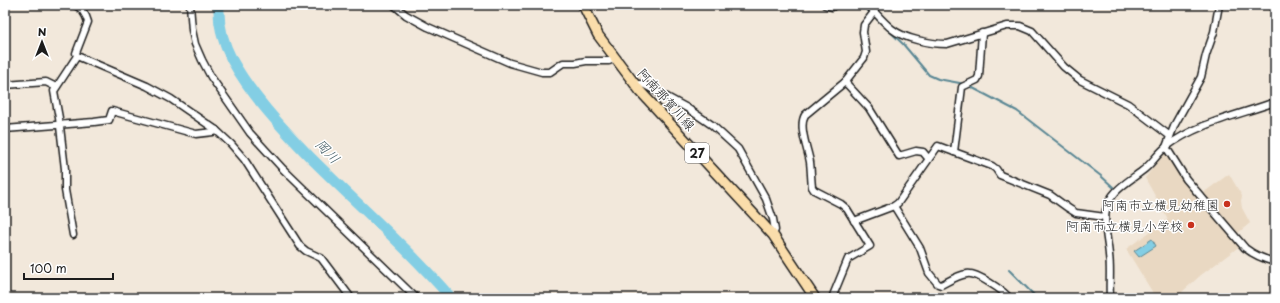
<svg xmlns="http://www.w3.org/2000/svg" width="1280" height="303" viewBox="0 0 1280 303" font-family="'Playpen Sans','Klee One',sans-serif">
  <rect width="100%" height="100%" fill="#f2e8db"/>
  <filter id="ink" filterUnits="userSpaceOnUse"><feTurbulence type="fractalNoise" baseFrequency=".025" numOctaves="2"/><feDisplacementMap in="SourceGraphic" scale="8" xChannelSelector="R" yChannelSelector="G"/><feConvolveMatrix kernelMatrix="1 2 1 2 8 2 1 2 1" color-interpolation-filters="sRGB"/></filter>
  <g filter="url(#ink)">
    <g fill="#e9d8c2">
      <polygon points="1165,153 1169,156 1188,186 1240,246 1201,275 1182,292 1183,298 1156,298 1126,249 1168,219 1145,178"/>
      <polygon points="1229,174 1242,196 1241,201 1242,208 1250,223 1237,234 1203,193"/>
    </g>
    <polygon fill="#83cee4" stroke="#5a8794" points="1152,239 1156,246 1139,257 1134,251"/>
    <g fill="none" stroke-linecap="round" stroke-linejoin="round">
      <g stroke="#5a8794" stroke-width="2">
        <polyline points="862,5 880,22"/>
        <polyline points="886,28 903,44 929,75 938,79 965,84"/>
        <polyline points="969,86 1017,111 1101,176 1113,187"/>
        <polyline points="1009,270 1037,298"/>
      </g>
      <path stroke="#83cee4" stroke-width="11" d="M 219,5 C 218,24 223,43 232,60 C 251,95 282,128 310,157 C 357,204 407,247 451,298"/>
      <g stroke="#1c1c1c" stroke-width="9">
        <g id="street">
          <polyline points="190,5 192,30 195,44 202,60 211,77 250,133 283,169 416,298"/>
          <polyline points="394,5 406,15 428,27 510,63 542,72 550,72 563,63 575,63 586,61 609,61 615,58"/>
          <polyline points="825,5 832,7 834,5"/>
          <path d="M 868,5 C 876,13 883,22 892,29 C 904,39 931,44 947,44 L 1007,26 L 1020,26 L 1032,31 L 1064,67 L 1080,80 L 1128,104 L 1170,136"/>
          <path d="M 1219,5 L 1214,32 L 1206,55 L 1201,77 L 1175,124 L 1166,147 L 1186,179 L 1245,248 C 1254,255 1263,259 1275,262"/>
          <polyline points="77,56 147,86 171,99 216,130 231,144 244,159 300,246 306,251 321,258 351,298"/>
          <polyline points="845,82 869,108 899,156 916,151 923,152 928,158"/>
          <polyline points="635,84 643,84 687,108 712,125 738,149 766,199 773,219 775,230 773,235"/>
          <polyline points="5,85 46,82 56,87"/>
          <polyline points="5,129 94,122 109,120 112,111 196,134 213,132 216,130"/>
          <polyline points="954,152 962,87 977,80 979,76 982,33"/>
          <path d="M 894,206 L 920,248 L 929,273 L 938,284 L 941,285 C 949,281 958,275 967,274 C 976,272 1004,291 1009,298"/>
          <polyline points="854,221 894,206 898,203 938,146 992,166 996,169 1000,175 1050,195 1068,208 1076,213 1105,217"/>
          <path d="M 73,235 L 65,190 L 65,169 L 59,118 L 54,91 L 77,56 L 76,53 L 88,22 C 86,15 82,8 75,5"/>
          <path d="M 832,298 L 848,259 L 870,246 L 847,209 L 841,204 L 814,190 L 812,187 C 811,179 811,170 810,162 C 808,150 798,126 805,115 L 845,82 L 864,58 L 866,52 L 863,32 L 864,25 L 874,12"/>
          <path d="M 1110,298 C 1109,284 1111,269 1109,255 C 1108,241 1103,224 1106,210 C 1110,191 1128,182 1142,171 C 1151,165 1157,154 1166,147 C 1197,123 1239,115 1275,102"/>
        </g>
      </g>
      <g stroke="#1c1c1c" stroke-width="12">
        <polyline id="primary" points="583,5 598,35 640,91 773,235 815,298"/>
      </g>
      <use href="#street" stroke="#fff" stroke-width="6"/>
      <use href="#primary" stroke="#faddab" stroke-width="9"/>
    </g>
  </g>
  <g fill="#c8321e" stroke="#fff" stroke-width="1.5">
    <circle cx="1227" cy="204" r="4"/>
    <circle cx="1191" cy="225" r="4"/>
  </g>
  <g text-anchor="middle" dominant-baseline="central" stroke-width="3" stroke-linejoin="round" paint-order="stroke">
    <rect fill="#fff" stroke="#606060" stroke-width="1" x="685" y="143" width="24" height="20" rx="3"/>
    <g font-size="12" font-weight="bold" fill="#1c1c1c">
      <text x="697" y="153">27</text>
    </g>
    <g font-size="13" fill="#1c1c1c" stroke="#fff">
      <text transform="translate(667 99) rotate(48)">阿南那賀川線</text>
    </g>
    <g font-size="13" fill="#1c1c1c" stroke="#fff" text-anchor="end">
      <text x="1219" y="204">阿南市立横見幼稚園</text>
      <text x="1183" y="225">阿南市立横見小学校</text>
    </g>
    <g font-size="14" font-style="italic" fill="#405a62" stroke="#fff">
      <text transform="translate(328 151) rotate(46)">岡川</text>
    </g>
  </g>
  <rect width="1280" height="303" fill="none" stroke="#fff" stroke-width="20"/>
  <rect x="10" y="10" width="1260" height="283" fill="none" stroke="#1c1c1c" stroke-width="1.5" filter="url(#ink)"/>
  <g transform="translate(42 42)" stroke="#ffffff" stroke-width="3" paint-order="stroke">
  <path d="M0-3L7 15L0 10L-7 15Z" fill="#1c1c1c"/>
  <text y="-6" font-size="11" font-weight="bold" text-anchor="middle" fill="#1c1c1c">N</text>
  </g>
  <path d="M24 273v6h89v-6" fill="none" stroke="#1c1c1c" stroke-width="2"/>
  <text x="30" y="273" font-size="12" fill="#1c1c1c" stroke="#ffffff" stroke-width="3" paint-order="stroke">100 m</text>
</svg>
